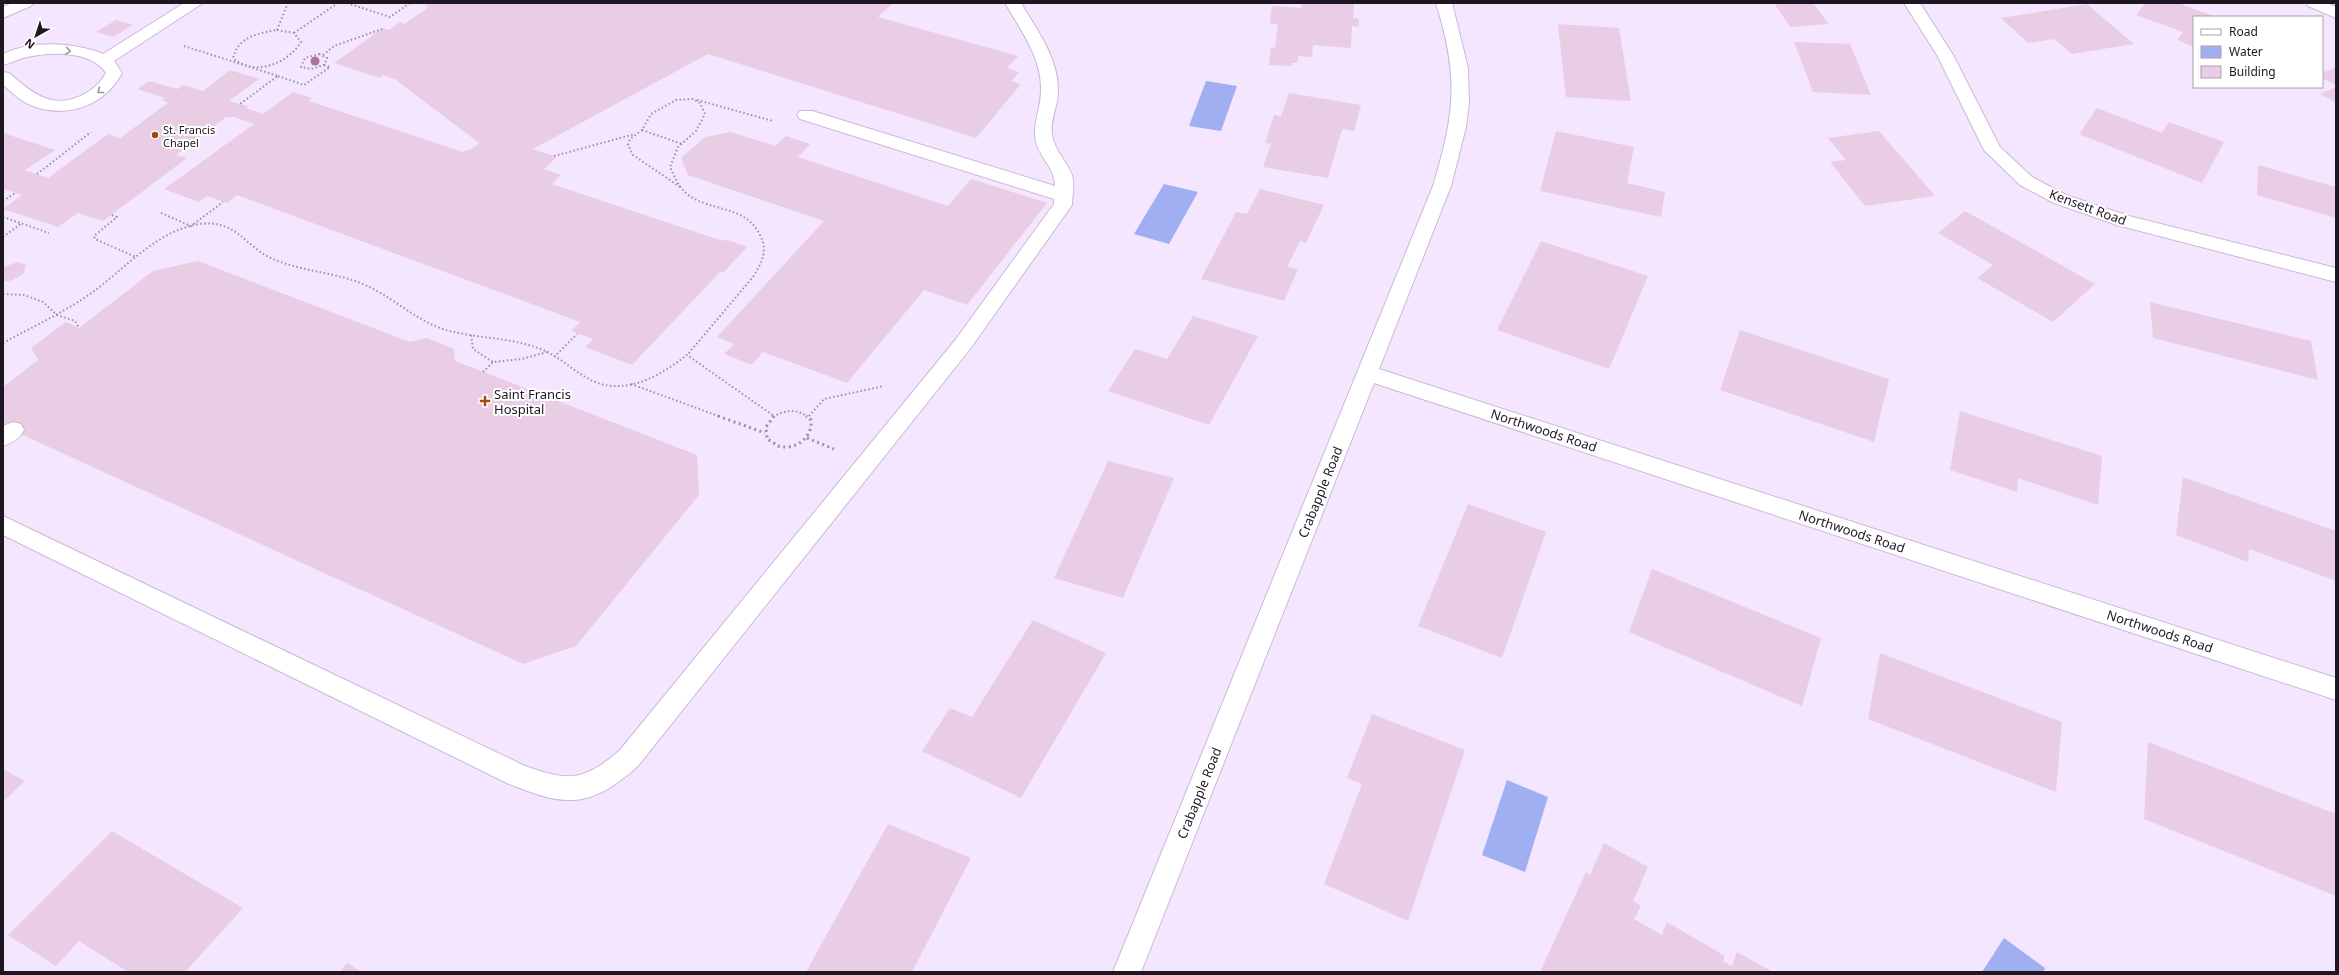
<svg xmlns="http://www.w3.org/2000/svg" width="2339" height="975" viewBox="0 0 2339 975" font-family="'Noto Sans',sans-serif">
  <rect width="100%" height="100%" fill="#f4e6fe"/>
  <g fill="#a0aff2">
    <polygon points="1206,81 1237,86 1221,131 1189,126"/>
    <polygon points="1164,184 1198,192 1169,244 1134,234"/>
    <polygon points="1507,780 1548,797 1525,872 1482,855"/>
    <polygon points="2004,938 2045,968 2043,972 1982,972"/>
  </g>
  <g fill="#e9cde5">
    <polygon points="429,3 893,3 878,17 1018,56 1007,68 1019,72 1012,81 1021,84 976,138 708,54 533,149 557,157 544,169 561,175 552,184 723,241 725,239 747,247 723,273 720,272 632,365 585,347 593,339 571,331 580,322 237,195 227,203 207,196 199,202 164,189 254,124 234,117 226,117 176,155 187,158 103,221 78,213 58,227 3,209 22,195 3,189 3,133 55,150 25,170 48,178 108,134 120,138 168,103 162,100 165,98 137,89 149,81 177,89 183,85 203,91 230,70 259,79 229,101 248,106 246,108 263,114 293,92 312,98 309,101 463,152 473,148 479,143 396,80 383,75 379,78 334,63 383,28 389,30 400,22 404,24 429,7 425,6"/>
    <polygon points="1302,3 1354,3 1353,18 1359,19 1359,27 1352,26 1351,48 1313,45 1312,57 1298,56 1297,63 1292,63 1292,66 1269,65 1271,47 1275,48 1278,24 1270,24 1272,6 1301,8"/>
    <polygon points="1774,3 1813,3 1829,24 1790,27"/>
    <polygon points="2145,3 2178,3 2216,17 2194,17 2194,47 2177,40 2183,32 2136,15"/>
    <polygon points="2087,4 2134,44 2072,54 2054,39 2028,43 2001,18"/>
    <polygon points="116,20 133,25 113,37 96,32"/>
    <polygon points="1558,24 1619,28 1631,101 1566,97"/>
    <polygon points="1794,42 1850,44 1871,95 1813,92"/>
    <polygon points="2336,67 2336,85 2322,78 2322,73"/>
    <polygon points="2336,87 2336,103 2320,94"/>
    <polygon points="1289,93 1361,105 1354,131 1342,129 1328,178 1263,167 1271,144 1265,143 1274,115 1281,116"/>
    <polygon points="2097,108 2162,133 2169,122 2224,142 2202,183 2079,134"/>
    <polygon points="1556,131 1634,147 1627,183 1665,192 1661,217 1540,191"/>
    <polygon points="1879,131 1935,196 1865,206 1830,162 1846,160 1828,138"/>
    <polygon points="731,132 775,146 786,136 810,144 798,157 948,206 971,179 1047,203 967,305 924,290 847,383 763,352 752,365 724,354 734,344 717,337 824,221 688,175 681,158 705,137"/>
    <polygon points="2258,165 2336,187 2336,218 2257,195"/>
    <polygon points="1260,189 1324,205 1306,243 1300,241 1287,267 1298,269 1284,301 1201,279 1236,212 1247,214"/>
    <polygon points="1965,211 2095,284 2053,322 1977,278 1993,265 1938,233"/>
    <polygon points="1541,241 1648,276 1609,369 1497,330"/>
    <polygon points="198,261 410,342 427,338 454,349 455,361 697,455 699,495 576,646 523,664 3,426 3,387 38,360 31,348 66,322 79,328 153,271"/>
    <polygon points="18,262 26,265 24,273 13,280 3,282 3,267"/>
    <polygon points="2150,302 2311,341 2318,380 2153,338"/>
    <polygon points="1193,316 1258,336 1209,425 1108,391 1135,349 1167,359"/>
    <polygon points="1740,330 1889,379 1874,442 1720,390"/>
    <polygon points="1960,411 2102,456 2098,505 2018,478 2017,492 1950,470"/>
    <polygon points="1108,461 1174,478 1123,598 1054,578"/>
    <polygon points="2183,477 2336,531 2336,581 2249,549 2248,562 2176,535"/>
    <polygon points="1468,504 1546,532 1502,658 1418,626"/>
    <polygon points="1652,569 1821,638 1802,706 1629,632"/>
    <polygon points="1033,620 1106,653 1021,798 922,751 950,708 972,717"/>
    <polygon points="1880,653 2062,722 2056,792 1868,719"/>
    <polygon points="1372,714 1465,750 1408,921 1324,884 1362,784 1347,778"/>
    <polygon points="2148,742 2336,814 2336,896 2144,819"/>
    <polygon points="3,769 25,781 3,802"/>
    <polygon points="888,824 971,858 912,972 806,972"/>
    <polygon points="112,831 243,908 185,972 128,972 79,941 56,966 8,935"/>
    <polygon points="1604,843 1648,867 1633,901 1641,906 1634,919 1662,935 1667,922 1725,956 1723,961 1732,966 1737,952 1773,972 1540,972 1586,872 1590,875"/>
    <polygon points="347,963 362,972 340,972"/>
  </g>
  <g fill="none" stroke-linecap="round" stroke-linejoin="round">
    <g stroke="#cab9d6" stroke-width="2">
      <g id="lane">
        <polygon points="12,3 33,3 31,6 3,18 3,7"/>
        <path d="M 184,3 L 203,3 L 114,61 L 122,73 C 105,105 68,119 33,106 C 22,102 12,93 3,85 L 3,72 L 9,73 C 20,82 31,93 45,98 C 67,107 95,93 106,73 C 91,50 50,52 27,57 C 18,59 11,63 3,65 L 3,54 C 32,40 74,42 103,54 Z"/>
        <path d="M 1005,3 L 1021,3 C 1036,29 1058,57 1058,89 C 1059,104 1050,118 1052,134 C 1054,150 1066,160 1072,175 C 1075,185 1072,195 1072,205 L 970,349 L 638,766 C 590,809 566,807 509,784 L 3,535 L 3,516 L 525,766 C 570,782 584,781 620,750 L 956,339 L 1054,204 L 1054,199 L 800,119 L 797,115 L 800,111 L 812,111 L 1055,186 C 1055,168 1040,158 1036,142 C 1032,123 1041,109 1041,90 C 1042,58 1020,29 1005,3 Z"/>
        <path d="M 13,422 L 21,424 L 24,430 C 19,439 12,443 3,446 L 3,426 Z"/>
      </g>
    </g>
    <g stroke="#cab9d6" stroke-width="2">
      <g id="street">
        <path d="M 1436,3 L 1452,3 L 1468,68 L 1469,102 L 1466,127 L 1451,186 L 1379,369 L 2336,678 L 2336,700 L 1374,383 L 1141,972 L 1113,972 L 1433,186 C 1455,113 1459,77 1436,3 Z"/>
        <polygon points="1904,3 1920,3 1953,55 2000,147 2032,177 2066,195 2129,216 2336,268 2336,282 2117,225 2054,203 2020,185 1984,150 1937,55"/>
        <polygon points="2306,3 2327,3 2336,7 2336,18 2308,6"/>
      </g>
    </g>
    <g stroke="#9b90a3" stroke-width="2" stroke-dasharray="1.5 2.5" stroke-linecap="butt">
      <polyline points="347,3 390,17 410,3"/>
      <path d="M 277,30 L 294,33 L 301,42 C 287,64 255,77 233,58 C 238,37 258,33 277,30 Z"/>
      <polyline points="277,30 288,3"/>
      <polyline points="294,33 338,3"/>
      <polyline points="184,46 278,76 240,104"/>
      <polygon points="319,54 327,58 324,65 311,69 301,67 305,58"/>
      <polyline points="323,55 334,46 382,29"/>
      <polyline points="278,76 304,85 330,67 324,65"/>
      <polyline points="697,100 773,121"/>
      <polyline points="642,130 682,144"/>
      <polyline points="554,156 635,134"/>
      <polyline points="37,174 91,132"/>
      <path d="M 680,187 L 633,155 L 628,145 L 630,139 L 642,130 L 651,114 L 676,100 L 693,99 L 700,103 L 705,114 L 696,131 L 678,147 L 670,167 C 675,178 680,190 691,197 C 716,212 747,206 761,237 C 768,252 761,264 753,277 L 688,354"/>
      <polyline points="3,201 15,193"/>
      <polyline points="161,213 191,226 223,202"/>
      <polyline points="112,215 117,217 94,236 95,239 136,257"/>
      <polyline points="3,217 49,233"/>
      <polyline points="3,237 22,223"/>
      <polyline points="3,294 24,295 43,302 57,315 75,321 79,328"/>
      <polyline points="471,335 473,349 493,362"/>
      <path d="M 3,343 C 32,327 63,313 90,294 C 124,270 156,231 199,224 C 237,219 245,247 273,259 C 303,272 336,272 365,285 C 393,297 416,321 446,330 C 478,339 512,337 543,350 C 569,361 584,385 614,386 C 642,387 666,371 687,355 L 774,416"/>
      <polyline points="554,357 577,334"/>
      <polyline points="483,372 493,362 522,359 547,352"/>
      <polyline points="631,384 721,417"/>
      <polyline points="809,416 824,399 884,386"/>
      <path d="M 773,417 C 784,410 797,408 807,417"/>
    </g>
    <g stroke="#9b90a3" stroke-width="3" stroke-dasharray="2 3.5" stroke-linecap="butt">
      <polyline points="718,416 765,433"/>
      <path d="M 774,416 L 766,427 L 767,439 C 771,441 775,444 778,446 C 796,451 813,437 811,420 L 806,416"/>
      <polyline points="807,438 834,449"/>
    </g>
    <use href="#lane" fill="#fff" fill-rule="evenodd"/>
    <use href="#street" fill="#fff" fill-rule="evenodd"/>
  </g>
  <circle fill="#a9759c" cx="315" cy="61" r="4.5"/>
  <defs><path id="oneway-chevron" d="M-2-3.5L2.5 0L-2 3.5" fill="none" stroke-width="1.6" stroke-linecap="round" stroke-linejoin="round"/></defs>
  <g stroke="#9a979c">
    <use href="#oneway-chevron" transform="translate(68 51) rotate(9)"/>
    <use href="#oneway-chevron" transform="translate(100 91) rotate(142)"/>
  </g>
  <g fill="#ab4810" stroke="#fff" stroke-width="1.5">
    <circle cx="155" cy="135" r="4"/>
    <path d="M483 395h4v4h4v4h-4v4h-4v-4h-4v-4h4z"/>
  </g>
  <g text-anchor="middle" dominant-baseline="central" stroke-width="4" stroke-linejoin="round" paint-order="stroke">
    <g font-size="11" fill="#1e1722" stroke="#fff" text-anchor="start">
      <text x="163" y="129">St. Francis<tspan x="163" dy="13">Chapel</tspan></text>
    </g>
    <g font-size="13" fill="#1e1722" stroke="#fff">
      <text transform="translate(2088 207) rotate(20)">Kensett Road</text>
      <text transform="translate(1544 430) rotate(18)">Northwoods Road</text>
      <text transform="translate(1320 492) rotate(-68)">Crabapple Road</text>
      <text transform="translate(1852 531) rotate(18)">Northwoods Road</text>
      <text transform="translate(2160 631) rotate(18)">Northwoods Road</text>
      <text transform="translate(1199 793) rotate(-68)">Crabapple Road</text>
    </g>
    <g font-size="13" fill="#1e1722" stroke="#fff" text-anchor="start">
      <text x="494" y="394">Saint Francis<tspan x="494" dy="15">Hospital</tspan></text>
    </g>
  </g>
  <rect width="2339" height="975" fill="none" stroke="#1e1722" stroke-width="8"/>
  <rect x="2193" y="16" width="130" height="72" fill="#ffffff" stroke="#a5a2a7"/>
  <rect x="2201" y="29" width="20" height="6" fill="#ffffff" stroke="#a5a2a7"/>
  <text x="2229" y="36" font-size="12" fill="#1e1722">Road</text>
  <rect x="2201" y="46" width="20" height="12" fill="#a0aff2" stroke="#a5a2a7"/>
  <text x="2229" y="56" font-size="12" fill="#1e1722">Water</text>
  <rect x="2201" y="66" width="20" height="12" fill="#e9cde5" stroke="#a5a2a7"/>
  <text x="2229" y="76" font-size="12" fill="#1e1722">Building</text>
  <g transform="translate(36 36) rotate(219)" stroke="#ffffff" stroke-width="3" paint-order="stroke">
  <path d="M0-3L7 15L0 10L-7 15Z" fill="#1e1722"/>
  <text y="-6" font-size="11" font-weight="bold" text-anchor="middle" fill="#1e1722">N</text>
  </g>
</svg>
